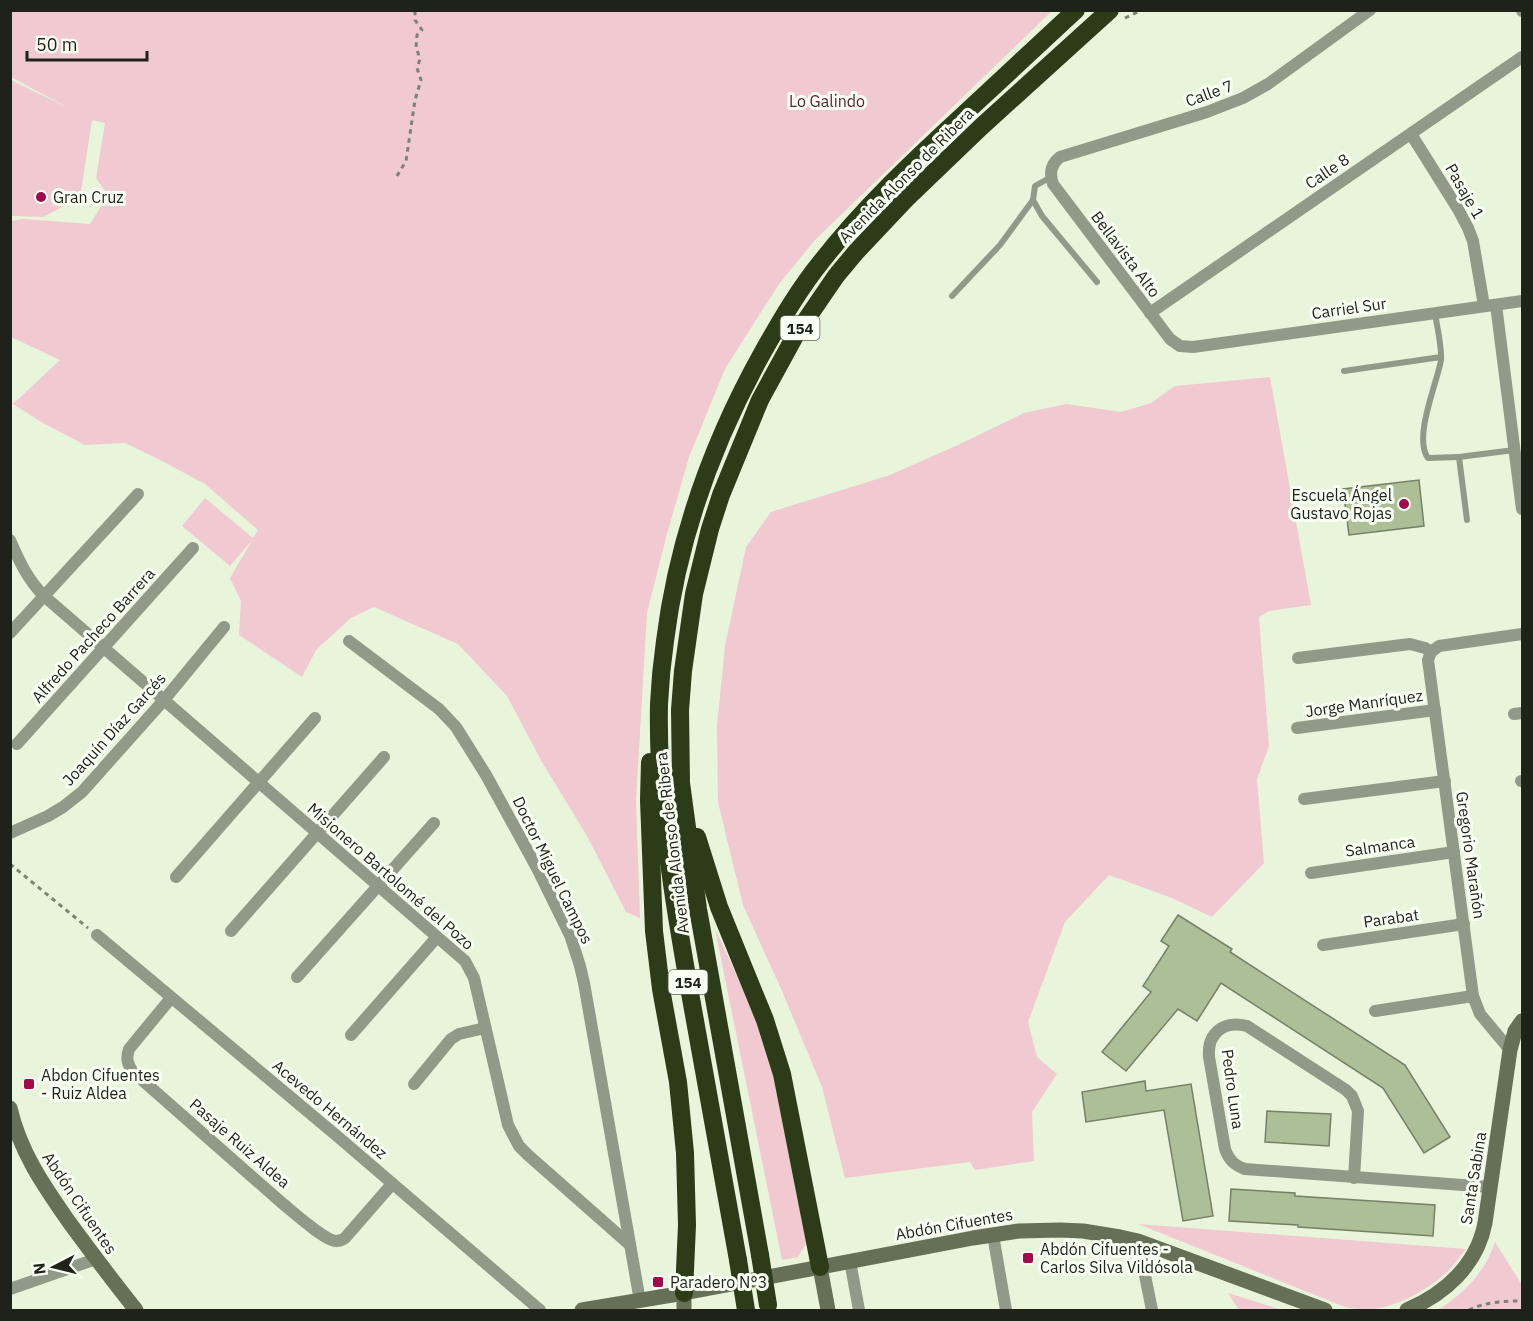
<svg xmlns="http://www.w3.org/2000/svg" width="1533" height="1321" viewBox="0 0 1533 1321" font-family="'IBM Plex Sans',sans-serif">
  <rect width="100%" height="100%" fill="#e8f5db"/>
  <g fill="#f0c9d1">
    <polygon points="11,10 1052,11 815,240 779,284 725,369 689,457 667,534 647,613 636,801 640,918 626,912 587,836 542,762 507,696 458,644 374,607 351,618 316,650 302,677 239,635 241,601 230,578 253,539 230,566 182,526 205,498 253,538 258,530 205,484 160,460 125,443 85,445 43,423 13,404 60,360 11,337 11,221 23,219 90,224 108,195 96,178 105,123 92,120 80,198 43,217 11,216 11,80 70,109 11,77"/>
    <polygon points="1270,377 1311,605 1269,611 1259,617 1269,746 1257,779 1264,863 1212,917 1172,898 1109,875 1065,922 1028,1022 1037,1057 1057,1074 1032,1112 1034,1161 975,1170 970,1162 845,1178 822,1087 782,991 743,905 718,802 717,726 725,646 746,547 771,512 890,475 960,444 1024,413 1066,404 1121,412 1151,403 1175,386"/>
    <polygon points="715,929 761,1026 778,1087 806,1244 798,1257 782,1260"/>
    <path d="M 1138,1224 L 1466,1249 C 1461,1255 1456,1262 1451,1268 C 1433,1287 1400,1306 1373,1309 C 1364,1310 1354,1309 1345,1307 Z"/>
    <path d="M 1495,1242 L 1522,1285 L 1522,1310 L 1438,1310 C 1464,1293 1485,1273 1495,1242 Z"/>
    <polygon points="1228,1293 1282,1310 1239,1310"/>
  </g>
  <g fill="#acbf97" stroke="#758069" stroke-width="1.5">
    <polygon points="1419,480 1424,526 1349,535 1343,489"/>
    <polygon points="1178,915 1232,949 1230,952 1405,1065 1450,1137 1424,1153 1383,1088 1221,983 1197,1021 1178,1009 1126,1071 1102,1052 1151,992 1143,986 1169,946 1161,941"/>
    <polygon points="1145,1081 1146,1091 1191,1084 1213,1216 1183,1221 1164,1110 1086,1122 1082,1092"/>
    <polygon points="1267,1111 1331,1114 1329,1146 1265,1142"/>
    <polygon points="1231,1189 1295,1193 1295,1196 1435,1205 1433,1236 1298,1227 1298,1225 1229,1221"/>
  </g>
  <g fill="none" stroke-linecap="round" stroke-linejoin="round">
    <g stroke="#7b8372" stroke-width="3" stroke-dasharray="4.5 4.5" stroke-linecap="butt">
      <polyline points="1125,18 1142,10"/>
      <polyline points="397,176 406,161 415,100 421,80 417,68 420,59 416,47 417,35 422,30 415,20 415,10"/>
      <polyline points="10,864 88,928"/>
      <path d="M 1469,1310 C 1484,1302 1505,1301 1522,1301"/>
    </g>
    <g stroke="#919988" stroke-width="6">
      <polyline points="1051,177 1035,186 1033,200 1042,216 1097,282"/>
      <polyline points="952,296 1000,245 1033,200"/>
      <path d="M 1435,313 C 1437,327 1442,347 1441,360 C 1437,384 1413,437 1428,458 L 1459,457"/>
      <polyline points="1344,371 1441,357"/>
      <polyline points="1467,520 1459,457 1514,450"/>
    </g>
    <g stroke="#919988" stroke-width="12">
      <path d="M 1370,10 L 1268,84 L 1243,98 L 1207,112 L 1060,157 C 1051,164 1049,173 1053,184 L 1170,339 L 1180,346 L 1193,347 L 1522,301"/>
      <polyline points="1522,10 1522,11"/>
      <polyline points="1411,134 1458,209 1468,228 1473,241 1484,306"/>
      <polyline points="1496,305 1522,509"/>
      <polyline points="1150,313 1522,57"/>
      <path d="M 10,540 C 19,561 28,580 44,596 L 465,961 L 474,978 L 508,1125 L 519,1146 L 528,1155 L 630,1245"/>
      <polyline points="10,633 138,494"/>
      <polyline points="349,641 439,709 456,727 486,775 537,868 570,935 580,966 584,983 640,1301"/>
      <polyline points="1431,652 1428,660 1473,996 1480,1014 1510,1050"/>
      <polyline points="1431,652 1439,646 1522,634"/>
      <polyline points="1298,658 1410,644 1425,648 1431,652"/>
      <polyline points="1514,714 1522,713"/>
      <polyline points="1297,728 1435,710"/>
      <polyline points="17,744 193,548"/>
      <polyline points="1521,781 1522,781"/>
      <polyline points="1304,799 1445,781"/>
      <polyline points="10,833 48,816 63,807 82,792 164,700 224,627"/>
      <polyline points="1311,873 1454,852"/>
      <polyline points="176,877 315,718"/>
      <polyline points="231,931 384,757"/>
      <polyline points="97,935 337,1136 540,1310"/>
      <polyline points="1323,945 1464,924"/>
      <polyline points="297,977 434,823"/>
      <path d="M 171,998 L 129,1049 C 126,1058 127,1064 133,1072 L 282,1203 C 293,1212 324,1240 336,1241 C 341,1241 342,1240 345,1238 L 392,1184"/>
      <polyline points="1375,1011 1473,996"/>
      <polyline points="351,1035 437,937"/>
      <polyline points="414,1084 451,1039 459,1034 485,1028"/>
      <path d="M 1354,1178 L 1358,1111 L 1352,1096 L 1346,1090 L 1247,1026 C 1224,1020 1207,1033 1209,1057 L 1225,1149 C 1229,1160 1234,1165 1245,1169 L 1490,1187"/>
      <polyline points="993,1235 1006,1310"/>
      <polyline points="1138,1241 1152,1310"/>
      <polyline points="850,1261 859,1310"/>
      <polyline points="10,1289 96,1259"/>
    </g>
    <g stroke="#657057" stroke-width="15">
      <path d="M 10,1108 C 20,1152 44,1186 69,1222 C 91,1252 113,1281 136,1310"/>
      <polyline points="820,1267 828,1310"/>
      <polyline points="684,1293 684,1310"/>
      <polyline points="582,1310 684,1293 973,1238 1019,1231 1060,1230 1083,1231 1120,1237 1138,1241 1325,1310"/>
      <path d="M 1407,1310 C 1445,1294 1477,1265 1485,1223 L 1510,1050 L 1515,1031 L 1522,1021"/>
    </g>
    <g stroke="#2c3b18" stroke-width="18">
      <polyline points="650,762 649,800 654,931 661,989 678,1082 685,1153 687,1225 684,1293"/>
      <polyline points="697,837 719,907 765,1020 782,1074 820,1267"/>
      <polyline points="760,1255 698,909 681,783 680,710 683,671 694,594 710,529 721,495 760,400 795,336 836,276 856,252 906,199 981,127 1110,10"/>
      <path d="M 738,1260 C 722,1174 707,1089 692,1004 C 674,905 657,804 659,704 C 660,683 662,662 665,641 C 678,537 713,441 764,350 C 781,320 799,289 821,262 C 863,208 913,161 963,115 C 1001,80 1038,45 1076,10"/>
    </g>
    <g stroke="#2c3b18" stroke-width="18">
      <polyline points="760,1255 768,1305"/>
      <polyline points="738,1260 746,1310"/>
    </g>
  </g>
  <g fill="#a1094b" stroke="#fafff4" stroke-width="2">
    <circle cx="41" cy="197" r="6"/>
    <circle cx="1404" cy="504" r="6"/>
    <rect x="23" y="1078" width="12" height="12" rx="3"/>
    <rect x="1022" y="1252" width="12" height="12" rx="3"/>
    <rect x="652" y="1276" width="12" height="12" rx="3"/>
  </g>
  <g text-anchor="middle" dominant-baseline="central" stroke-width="6" stroke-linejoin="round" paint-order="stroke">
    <g fill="#fafff4" stroke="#60645b" stroke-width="1.5">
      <rect x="780.5" y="316" width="39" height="24" rx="4.5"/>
      <rect x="668.5" y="970" width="39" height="24" rx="4.5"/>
    </g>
    <g font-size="15" font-weight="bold" fill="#1e2219">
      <text x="800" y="328">154</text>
      <text x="688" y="982">154</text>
    </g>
    <g font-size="16" fill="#1e2219" stroke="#fafff4">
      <text transform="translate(1209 93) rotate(-20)">Calle 7</text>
      <text transform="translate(1327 171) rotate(-34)">Calle 8</text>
      <text transform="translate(906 175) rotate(-45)">Avenida Alonso de Ribera</text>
      <text transform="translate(1465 191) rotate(60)">Pasaje 1</text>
      <text transform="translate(1126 254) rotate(53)">Bellavista Alto</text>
      <text transform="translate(1349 308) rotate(-8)">Carriel Sur</text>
      <text transform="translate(93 635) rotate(-48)">Alfredo Pacheco Barrera</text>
      <text transform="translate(1364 703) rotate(-8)">Jorge Manríquez</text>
      <text transform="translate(114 729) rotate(-48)">Joaquín Díaz Garcés</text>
      <text transform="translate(672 843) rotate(-97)">Avenida Alonso de Ribera</text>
      <text transform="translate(1380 846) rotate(-8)">Salmanca</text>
      <text transform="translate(1471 855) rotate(82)">Gregorio Marañón</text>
      <text transform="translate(553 870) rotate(64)">Doctor Miguel Campos</text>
      <text transform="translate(391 876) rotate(41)">Misionero Bartolomé del Pozo</text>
      <text transform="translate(1391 918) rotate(-8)">Parabat</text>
      <text transform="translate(1233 1089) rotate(82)">Pedro Luna</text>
      <text transform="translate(330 1109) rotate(40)">Acevedo Hernández</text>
      <text transform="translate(240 1143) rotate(41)">Pasaje Ruiz Aldea</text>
      <text transform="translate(1473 1178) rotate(-81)">Santa Sabina</text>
      <text transform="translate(80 1203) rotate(56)">Abdón Cifuentes</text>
      <text transform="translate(954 1224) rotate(-10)">Abdón Cifuentes</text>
    </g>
    <g font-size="16" fill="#591e30" stroke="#fafff4">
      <text x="827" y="101">Lo Galindo</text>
    </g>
    <g font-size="16" fill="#1e2219" stroke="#fafff4" text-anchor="start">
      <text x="53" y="197">Gran Cruz</text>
      <text x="1392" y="495" text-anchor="end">Escuela Ángel<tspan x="1392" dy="18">Gustavo Rojas</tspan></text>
      <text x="41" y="1075">Abdon Cifuentes<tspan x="41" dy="18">- Ruiz Aldea</tspan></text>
      <text x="1040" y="1249">Abdón Cifuentes -<tspan x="1040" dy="18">Carlos Silva Vildósola</tspan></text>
      <text x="670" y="1282">Paradero N°3</text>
    </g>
  </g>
  <rect width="1533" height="1321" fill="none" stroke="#1e2219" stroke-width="24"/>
  <g transform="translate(54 1267) rotate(263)" stroke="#fafff4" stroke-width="4.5" paint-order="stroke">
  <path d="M0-4.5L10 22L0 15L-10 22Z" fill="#1e2219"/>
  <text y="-9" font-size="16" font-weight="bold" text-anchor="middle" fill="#1e2219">N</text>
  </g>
  <path d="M27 51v9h120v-9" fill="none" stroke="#1e2219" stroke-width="3"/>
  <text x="36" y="51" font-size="18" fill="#1e2219" stroke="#fafff4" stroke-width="4.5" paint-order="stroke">50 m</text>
</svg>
